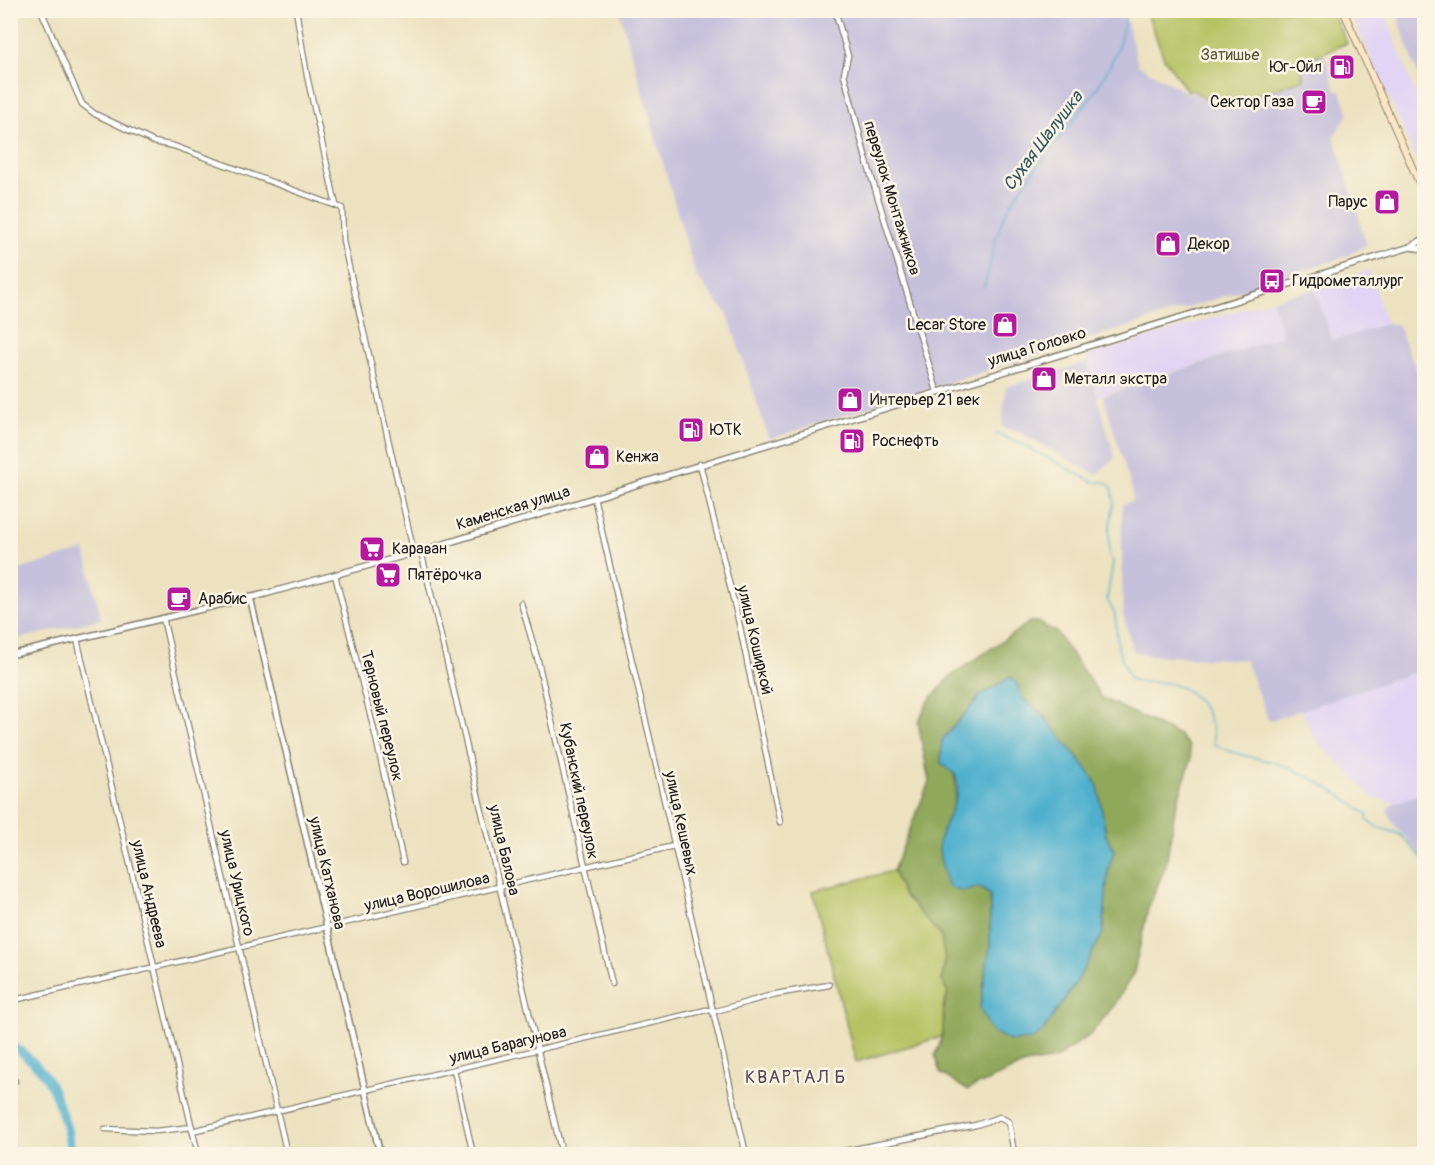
<svg xmlns="http://www.w3.org/2000/svg" width="1435" height="1165" viewBox="0 0 1435 1165" font-family="Pangolin,sans-serif">
  <rect width="100%" height="100%" fill="#fcf5e5"/>
  <filter id="ink" filterUnits="userSpaceOnUse"><feTurbulence type="fractalNoise" baseFrequency=".0167" numOctaves="2"/><feDisplacementMap in="SourceGraphic" scale="12" xChannelSelector="R" yChannelSelector="G"/><feConvolveMatrix kernelMatrix="1 2 1 2 8 2 1 2 1" color-interpolation-filters="sRGB"/></filter>
  <filter id="wash" filterUnits="userSpaceOnUse"><feTurbulence type="fractalNoise" baseFrequency=".008" numOctaves="4" result="noise"/><feDisplacementMap in="SourceGraphic" scale="24" xChannelSelector="R" yChannelSelector="G"/><feGaussianBlur stdDeviation="1.35" result="paint"/><feColorMatrix in="noise" values="0 0 0 0 0 0 0 0 0 0 0 0 0 0 0 0 0 1.4 0 .05"/><feComposite in="paint" operator="in"/></filter>
  <g filter="url(#wash)">
    <rect width="100%" height="100%" fill="#ece2c0"/>
    <g fill="#e1d4f4">
      <polygon points="1350,11 1384,11 1385,13 1424,116 1424,176"/>
      <polygon points="1369,270 1386,324 1332,341 1315,289"/>
      <polygon points="1272,300 1282,336 1099,396 1087,356"/>
      <polygon points="1424,353 1424,382 1415,367"/>
      <polygon points="1424,669 1424,793 1394,803 1372,797 1312,736 1302,709"/>
    </g>
    <g fill="#c5c0db">
      <polygon points="619,11 1119,11 1127,22 1138,65 1187,93 1193,92 1206,101 1210,100 1218,103 1236,101 1305,80 1299,64 1325,55 1336,91 1341,91 1349,114 1334,136 1367,245 1347,256 1178,311 769,439 727,313 696,277"/>
      <polygon points="1396,11 1424,11 1424,93"/>
      <polygon points="1315,289 1332,341 1386,324 1397,324 1415,367 1424,382 1424,669 1269,721 1245,660 1149,655 1133,651 1123,615 1122,563 1122,505 1132,501 1133,493 1103,396 1282,336 1272,300"/>
      <polygon points="1088,362 1115,458 1096,475 1020,433 1002,427 1006,387"/>
      <polygon points="85,550 101,619 14,640 11,627 11,572"/>
      <polygon points="1424,793 1424,858 1392,822 1387,809 1394,803"/>
    </g>
    <g fill="#b6c264" stroke="#696f40" stroke-width="1.5">
      <path d="M 1146,11 L 1331,11 L 1347,43 L 1299,63 L 1304,79 C 1283,86 1232,108 1214,96 L 1205,99 L 1192,89 L 1187,91 L 1164,58 Z"/>
      <polygon points="893,871 903,894 942,936 945,961 942,979 948,993 943,1006 944,1036 856,1062 813,891"/>
    </g>
    <path fill="#90a85a" stroke="#56623b" stroke-width="1.5" fill-rule="evenodd" d="M 1030,622 L 1037,622 L 1056,632 L 1102,698 L 1179,735 L 1189,746 L 1191,760 L 1175,810 L 1166,865 L 1148,909 L 1134,972 L 1115,1004 L 1091,1034 L 1055,1059 L 1025,1064 L 967,1090 L 940,1073 L 935,1055 C 949,1029 939,1017 948,993 L 942,979 L 945,961 L 941,936 L 903,894 L 893,871 L 929,782 L 918,722 L 928,702 L 951,676 ZM 1011,677 L 1017,684 L 1022,698 L 1042,715 L 1090,773 L 1098,787 L 1106,836 L 1114,850 L 1108,871 L 1103,933 L 1077,981 L 1043,1031 L 980,1008 L 990,947 L 990,895 L 979,887 L 963,891 L 939,840 C 947,821 961,797 954,775 L 971,708 L 981,695 Z"/>
    <path fill="#4fb0ce" stroke="#366675" stroke-width="1.5" d="M 1011,677 L 1017,684 L 1022,698 L 1042,714 L 1090,773 L 1098,786 L 1106,836 L 1114,850 L 1108,871 L 1103,933 L 1077,981 L 1043,1031 L 1032,1040 L 1010,1041 L 991,1031 L 980,1008 L 990,947 L 990,895 L 979,887 L 963,892 L 949,887 C 944,872 938,859 939,842 C 941,825 966,793 955,775 C 952,771 945,767 941,763 L 942,740 L 981,695 Z"/>
    <g fill="none" stroke-linecap="round" stroke-linejoin="round">
      <g stroke="#4fb0ce" stroke-width="1.5">
        <path d="M 984,287 C 992,260 994,234 1008,209 C 1041,149 1125,81 1125,10"/>
        <path d="M 996,434 L 1018,442 L 1093,482 L 1106,482 L 1112,488 L 1114,502 L 1109,532 L 1109,554 L 1113,562 L 1107,599 L 1115,614 L 1118,649 L 1130,679 C 1142,684 1154,681 1167,683 C 1196,688 1214,716 1214,744 C 1237,757 1261,757 1285,766 C 1314,777 1342,796 1367,814 L 1367,820 L 1377,827 L 1400,834 L 1424,860"/>
      </g>
      <path stroke="#4fb0ce" stroke-width="9" d="M 10,1044 C 48,1070 52,1084 66,1126 C 70,1138 66,1145 77,1154"/>
    </g>
  </g>
  <g filter="url(#ink)">
    <g fill="none" stroke-linecap="round" stroke-linejoin="round">
      <g stroke="#847f6e" stroke-width="7">
        <g id="minor">
          <polyline points="41,10 82,104 95,114 154,142 174,146 342,208 343,241 414,553"/>
          <polyline points="296,10 307,76 336,205"/>
          <polyline points="835,10 848,56 844,74 866,159 937,391"/>
          <polyline points="700,464 740,627 780,822"/>
          <polyline points="594,497 746,1154"/>
          <polyline points="421,551 562,1154"/>
          <polyline points="335,575 376,738 403,862"/>
          <polyline points="521,603 538,661 612,984"/>
          <polyline points="163,618 287,1154"/>
          <polyline points="77,639 198,1154"/>
          <polyline points="10,1001 674,846"/>
          <polyline points="454,1070 473,1154"/>
          <polyline points="10,1081 15,1081"/>
          <polyline points="105,1129 156,1131 192,1127"/>
          <polyline points="192,1131 706,1010 716,1011 776,994 829,985"/>
          <polyline points="10,1151 11,1154"/>
          <polyline points="829,1154 976,1125 1000,1117 1009,1122 1014,1154"/>
        </g>
      </g>
      <g stroke="#847f6e" stroke-width="8">
        <g id="tertiary">
          <polyline points="1410,247 1424,249"/>
          <polyline points="250,597 380,1154"/>
          <polyline points="10,655 265,594 421,551 1410,247 1424,239"/>
        </g>
      </g>
      <g stroke="#847f6e" stroke-width="8">
        <polyline id="secondary" points="1343,10 1424,194"/>
      </g>
      <use href="#minor" stroke="#fff" stroke-width="4.5"/>
      <use href="#tertiary" stroke="#fff" stroke-width="5"/>
      <use href="#secondary" stroke="#fce6c4" stroke-width="6"/>
    </g>
  </g>
  <defs>
    <g id="fuel-square" transform="scale(1.35)"><rect x="-9" y="-9" width="18" height="18" rx="4" fill="#b5179e" stroke="#fcf5e5"/><path d="M-5.5-6h7V0h2V4h1.3V-2.5L3-4.5l.8-.8L6-3V5H2.5V1h-1V6h-7ZM-4.2-4.7v3.2H.2V-4.7Z" fill="#fff"/></g>
    <g id="cafe-square" transform="scale(1.35)"><rect x="-9" y="-9" width="18" height="18" rx="4" fill="#b5179e" stroke="#fcf5e5"/><path d="M-5.5-4.5H6V0H3Q3 3.5 0 3.5H-2.5Q-5.5 3.5-5.5 0ZM3-3.2v2h1.7v-2ZM-6 4.5H4V6H-6Z" fill="#fff"/></g>
    <g id="shop-square" transform="scale(1.35)"><rect x="-9" y="-9" width="18" height="18" rx="4" fill="#b5179e" stroke="#fcf5e5"/><path d="M-5-2.5h2.3a2.7 3.5 0 0 1 5.4 0H5L5.5 6h-11ZM-1.5-2.5h3a1.5 2.3 0 0 0-3 0Z" fill="#fff"/></g>
    <g id="bus-square" transform="scale(1.35)"><rect x="-9" y="-9" width="18" height="18" rx="4" fill="#b5179e" stroke="#fcf5e5"/><path d="M-5-6H5V4H4V6H2V4H-2V6H-4V4H-5ZM-3.5-4V0h7V-4ZM-3.5 1.2v1.5H-2V1.2ZM2 1.2v1.5H3.5V1.2Z" fill="#fff"/></g>
    <g id="supermarket-square" transform="scale(1.35)"><rect x="-9" y="-9" width="18" height="18" rx="4" fill="#b5179e" stroke="#fcf5e5"/><path d="M-6-5.5h2.5l.6 2H6L4.5 2H-2.5L-4.4-4H-6ZM-1.5 3.2a1.3 1.3 0 1 0 .1 0ZM3 3.2a1.3 1.3 0 1 0 .1 0Z" fill="#fff"/></g>
  </defs>
  <g fill-rule="evenodd">
    <use href="#fuel-square" x="1342" y="67"/>
    <use href="#cafe-square" x="1314" y="102"/>
    <use href="#shop-square" x="1387" y="202"/>
    <use href="#shop-square" x="1168" y="244"/>
    <use href="#bus-square" x="1272" y="281"/>
    <use href="#shop-square" x="1005" y="325"/>
    <use href="#shop-square" x="1044" y="379"/>
    <use href="#shop-square" x="850" y="400"/>
    <use href="#fuel-square" x="691" y="430"/>
    <use href="#fuel-square" x="852" y="441"/>
    <use href="#shop-square" x="597" y="457"/>
    <use href="#supermarket-square" x="372" y="549"/>
    <use href="#supermarket-square" x="388" y="575"/>
    <use href="#cafe-square" x="179" y="599"/>
  </g>
  <g text-anchor="middle" dominant-baseline="central" stroke-width="5" stroke-linejoin="round" paint-order="stroke">
    <g font-size="16" fill="#525635" stroke="#fcf5e5">
      <text x="1230" y="55">Затишье</text>
    </g>
    <g font-size="16" fill="#1c1c1c" stroke="#fcf5e5" text-anchor="start">
      <text x="1322" y="67" text-anchor="end">Юг-Ойл</text>
      <text x="1294" y="102" text-anchor="end">Сектор Газа</text>
      <text x="1368" y="202" text-anchor="end">Парус</text>
      <text x="1188" y="244">Декор</text>
      <text x="1292" y="281">Гидрометаллург</text>
      <text x="986" y="325" text-anchor="end">Lecar Store</text>
      <text x="1064" y="379">Металл экстра</text>
      <text x="870" y="400">Интерьер 21 век</text>
      <text x="710" y="430">ЮТК</text>
      <text x="872" y="441">Роснефть</text>
      <text x="616" y="457">Кенжа</text>
      <text x="392" y="549">Караван</text>
      <text x="408" y="575">Пятёрочка</text>
      <text x="198" y="599">Арабис</text>
    </g>
    <g font-size="16" fill="#1c1c1c" stroke="#fcf5e5">
      <text transform="translate(892 198) rotate(73)">переулок Монтажников</text>
      <text transform="translate(1037 347) rotate(-17)">улица Головко</text>
      <text transform="translate(513 508) rotate(-17)">Каменская улица</text>
      <text transform="translate(755 640) rotate(77)">улица Коширкой</text>
      <text transform="translate(382 716) rotate(76)">Терновый переулок</text>
      <text transform="translate(579 791) rotate(78)">Кубанский переулок</text>
      <text transform="translate(681 823) rotate(78)">улица Кешевых</text>
      <text transform="translate(504 850) rotate(77)">улица Балова</text>
      <text transform="translate(327 873) rotate(77)">улица Катханова</text>
      <text transform="translate(237 883) rotate(77)">улица Урицкого</text>
      <text transform="translate(427 892) rotate(-13)">улица Ворошилова</text>
      <text transform="translate(149 894) rotate(77)">улица Андреева</text>
      <text transform="translate(508 1045) rotate(-13)">улица Барагунова</text>
    </g>
    <g font-size="18" font-style="italic" fill="#305763" stroke="#fcf5e5">
      <text transform="translate(1043 141) rotate(-53)">Сухая Шалушка</text>
    </g>
    <g font-size="18" letter-spacing="1.5" fill="#5a4755" stroke="#fcf5e5">
      <text x="796" y="1077">КВАРТАЛ Б</text>
    </g>
  </g>
  <rect width="1435" height="1165" fill="none" stroke="#fcf5e5" stroke-width="36"/>
</svg>
